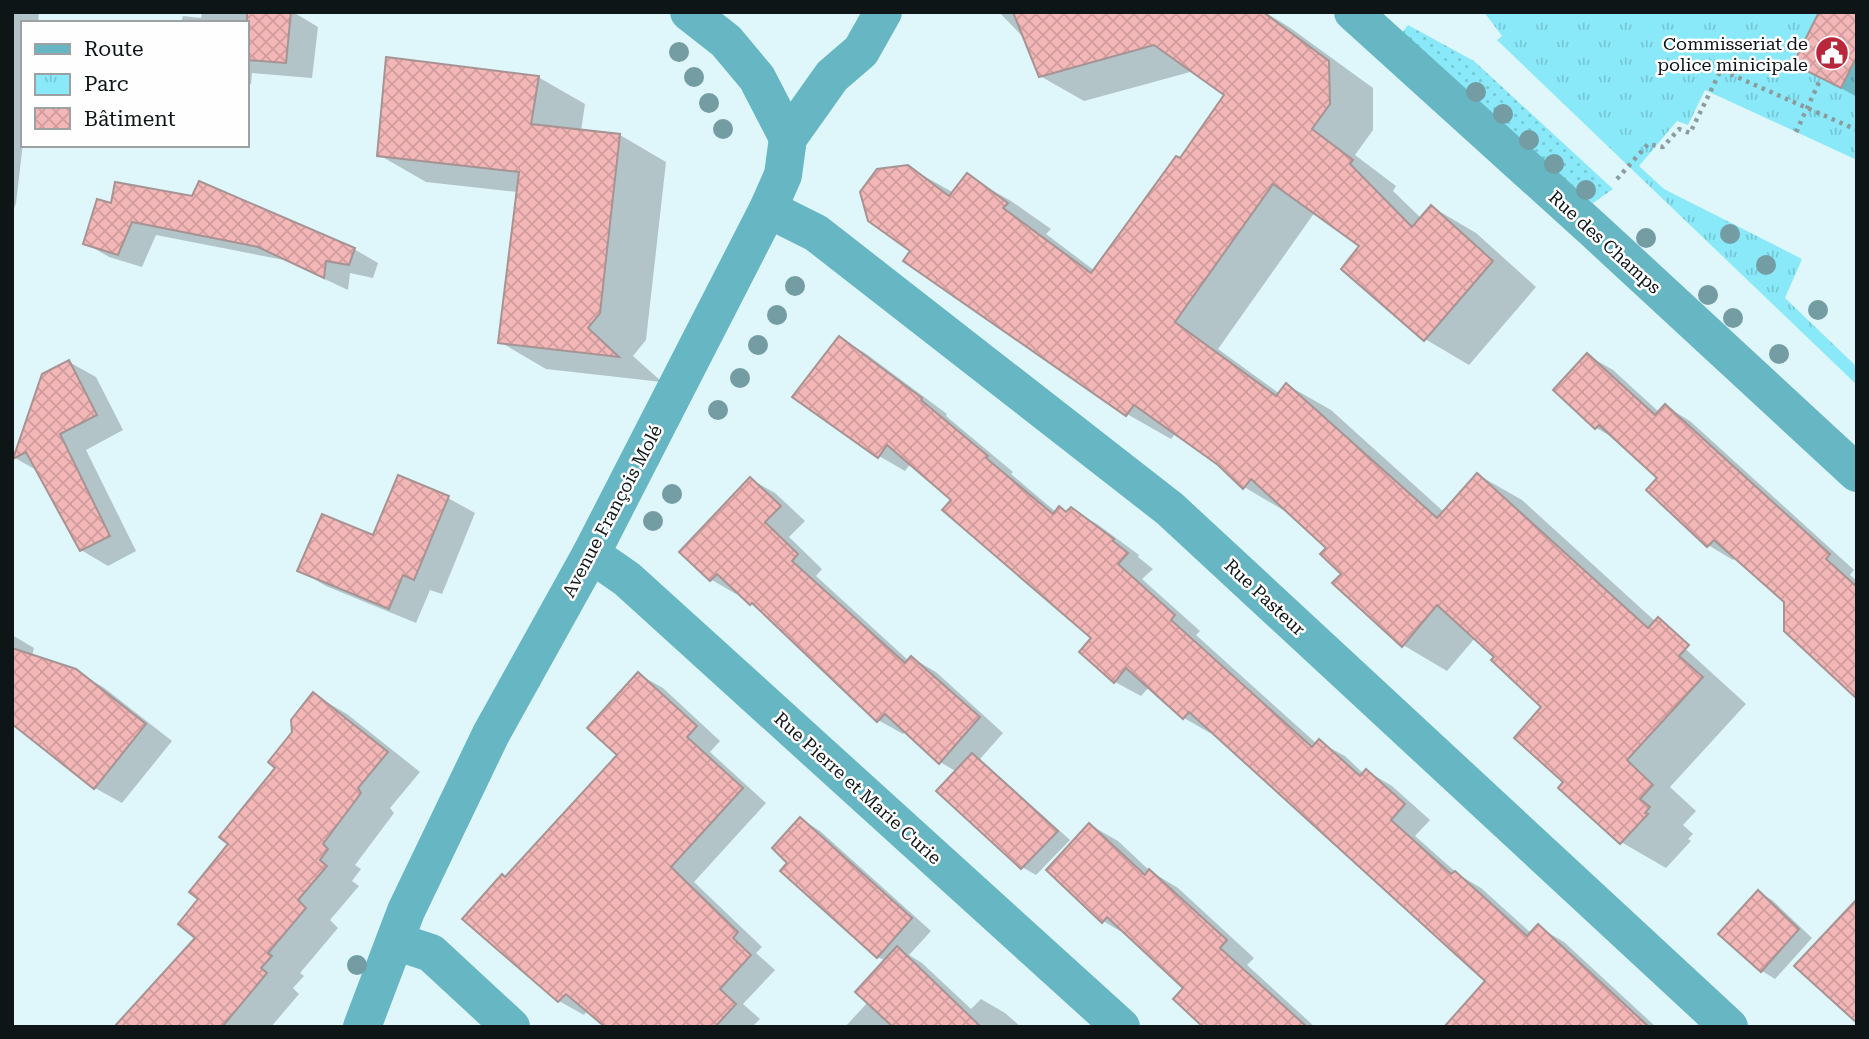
<svg xmlns="http://www.w3.org/2000/svg" width="1869" height="1039" viewBox="0 0 1869 1039" font-family="'Roboto Serif',serif">
  <defs>
    <pattern id="grass-dots" width="8" height="8" patternUnits="userSpaceOnUse" patternTransform="scale(1.75)"><rect width="8" height="8" fill="#89e9f9"/><path d="M2 2h.1M6 6h.1" fill="none" stroke="#75c7d5" stroke-width="1.8" stroke-linecap="round"/></pattern>
    <pattern id="park-tufts" width="24" height="20" patternUnits="userSpaceOnUse" patternTransform="scale(1.75)"><rect width="24" height="20" fill="#89e9f9"/><path d="M3 7l-1-3M5 7V3M7 7l1-3M15 17l-1-3M17 17v-4M19 17l1-3" fill="none" stroke="#75c7d5"/></pattern>
    <pattern id="building-cross-hatch" width="8" height="8" patternUnits="userSpaceOnUse" patternTransform="scale(1.75)"><rect width="8" height="8" fill="#f4b7b7"/><path d="M0 0l8 8M0 8l8-8" fill="none" stroke="#d09c9d"/></pattern>
  </defs>
  <rect width="100%" height="100%" fill="#dff6fa"/>
  <polygon fill="url(#grass-dots)" points="1408,25 1474,61 1613,189 1593,203 1466,94 1402,33"/>
  <polygon fill="url(#park-tufts)" points="1484,12 1819,12 1794,64 1841,88 1857,56 1857,160 1705,90 1688,125 1677,121 1639,166 1664,189 1802,259 1785,298 1857,367 1857,385 1497,40 1502,36"/>
  <g fill="#0003">
    <polygon points="12,12 39,12 38,23 23,23 23,143 16,203 12,214"/>
    <polygon points="202,12 293,12 318,27 312,78 252,73 251,84 247,84 247,23 181,23 183,16 201,18"/>
    <polygon points="999,12 1265,12 1289,27 1373,88 1373,130 1355,155 1396,186 1393,191 1422,219 1432,207 1476,233 1536,287 1469,365 1425,339 1362,246 1315,212 1218,349 1280,394 1287,385 1331,410 1444,512 1478,475 1522,500 1746,704 1670,787 1696,811 1683,825 1693,834 1688,839 1691,841 1666,868 1621,842 1566,782 1544,706 1475,638 1447,671 1403,645 1343,574 1328,548 1288,513 1244,487 1219,463 1176,433 1171,439 1127,414 912,250 908,167 954,193 967,176 1011,201 1051,229 1046,234 1095,271 1181,160 1226,94 1194,71 1084,101 1040,76 1025,39"/>
    <polygon points="1857,12 1857,97 1796,63"/>
    <polygon points="538,77 585,104 581,131 620,135 666,162 646,340 633,356 662,382 546,369 500,342 518,192 426,182 379,155"/>
    <polygon points="112,205 354,249 378,263 373,278 350,273 348,290 284,260 156,235 142,267 109,257 85,243"/>
    <polygon points="839,338 865,353 947,414 946,416 1013,472 1011,474 1056,512 1068,513 1071,509 1097,524 1139,555 1138,557 1153,569 1142,579 1200,631 1196,635 1317,744 1319,742 1345,756 1364,774 1367,771 1392,786 1430,820 1415,836 1459,875 1481,888 1532,934 1538,927 1564,942 1656,1027 1547,1027 1212,730 1210,733 1184,718 1149,687 1141,696 1115,682 1094,638 954,499 911,463 905,471 879,456"/>
    <polygon points="1587,355 1613,370 1659,412 1665,406 1690,421 1854,570 1850,575 1857,581 1857,697 1786,601 1736,557 1733,560 1708,545 1660,478 1618,440 1596,428"/>
    <polygon points="69,362 96,377 123,430 86,450 136,551 108,566 81,550 38,471 15,458 43,375"/>
    <polygon points="750,479 775,493 805,521 789,537 822,569 816,576 909,661 912,658 936,672 1003,733 980,759 1070,840 1036,875 1022,867 957,772 940,762 906,731 903,734 878,720 761,609 738,591 736,594 712,580 681,552"/>
    <polygon points="448,498 475,513 442,594 430,590 416,623 326,586 299,570 374,537"/>
    <polygon points="12,635 34,648 32,656 75,671 103,687 172,741 122,803 95,788 12,722"/>
    <polygon points="638,674 663,688 720,741 710,752 766,803 694,882 762,947 756,953 775,970 743,1004 760,1019 752,1027 612,1027 588,1010 584,1015 559,1001 464,919 506,878 619,755"/>
    <polygon points="314,695 347,714 420,772 390,808 394,813 355,865 361,869 352,881 359,886 330,920 338,928 300,973 304,976 293,988 299,994 271,1027 120,1027 197,938 201,899 230,844 277,768"/>
    <polygon points="801,819 820,831 931,931 909,955 922,963 971,1009 981,999 1005,1013 1021,1027 845,1027 868,1002 886,961 878,957 790,863"/>
    <polygon points="1090,825 1118,841 1150,871 1178,888 1254,958 1247,965 1315,1027 1205,1027 1186,988 1132,938 1103,921"/>
    <polygon points="1758,892 1772,900 1812,938 1775,979 1762,971"/>
  </g>
  <g fill="url(#building-cross-hatch)" stroke="#a79393" stroke-width="2">
    <polygon points="247,12 291,12 286,63 247,60"/>
    <polygon points="1013,12 1263,12 1329,61 1330,104 1312,129 1353,160 1350,164 1412,227 1431,205 1493,261 1424,341 1341,269 1359,246 1273,184 1175,322 1276,396 1286,383 1437,518 1477,473 1648,628 1658,617 1689,645 1679,656 1703,677 1627,760 1653,785 1640,799 1650,807 1645,813 1648,814 1620,844 1558,788 1563,782 1514,738 1541,707 1491,660 1494,657 1437,605 1402,647 1332,583 1341,574 1320,554 1326,548 1251,479 1243,489 1218,465 1134,405 1126,416 903,261 910,251 868,221 860,192 877,169 908,165 949,196 967,173 1008,203 1003,208 1091,273 1176,156 1180,158 1224,95 1154,45 1039,77"/>
    <polygon points="1819,12 1857,12 1857,56 1841,88 1793,64"/>
    <polygon points="386,57 539,76 531,124 620,134 600,313 588,328 619,357 498,343 519,172 377,156"/>
    <polygon points="199,181 355,248 349,265 326,261 324,278 258,247 132,222 118,255 83,244 97,199 111,203 115,182 192,196"/>
    <polygon points="839,336 922,398 921,400 988,456 986,458 1053,514 1059,506 1066,512 1071,507 1114,539 1113,541 1128,553 1118,564 1175,615 1171,620 1312,747 1319,739 1360,776 1366,769 1405,804 1391,820 1451,874 1455,871 1527,936 1538,924 1649,1027 1444,1027 1485,981 1189,712 1183,719 1126,668 1114,683 1079,652 1091,638 942,510 951,500 887,445 878,458 792,397"/>
    <polygon points="1587,353 1655,415 1665,404 1830,554 1826,559 1857,587 1857,699 1784,631 1784,602 1714,540 1707,547 1646,490 1657,478 1599,425 1595,429 1553,390"/>
    <polygon points="69,360 97,415 60,434 110,536 80,551 26,452 13,459 42,374"/>
    <polygon points="398,475 449,496 414,580 403,575 389,609 297,571 322,514 373,535"/>
    <polygon points="750,477 781,506 765,522 798,554 792,561 905,663 911,656 980,717 939,764 885,714 877,722 752,603 750,605 717,574 710,581 679,552"/>
    <polygon points="12,648 76,669 146,724 94,789 12,724"/>
    <polygon points="638,672 697,726 687,737 743,788 671,867 738,932 733,938 751,955 720,989 736,1004 715,1027 605,1027 566,994 558,1002 462,919 502,874 505,877 617,755 587,728"/>
    <polygon points="313,692 388,752 358,788 361,793 323,844 328,849 320,860 327,866 298,900 306,908 268,953 272,956 261,968 267,973 222,1027 114,1027 195,938 178,924 198,899 189,892 228,844 219,837 275,768 268,762 292,732 291,720"/>
    <polygon points="972,753 1058,831 1021,869 936,791"/>
    <polygon points="800,817 912,918 877,958 780,871 787,863 772,848"/>
    <polygon points="1089,823 1145,875 1149,869 1227,940 1220,948 1307,1027 1203,1027 1173,999 1183,988 1107,917 1102,923 1046,870"/>
    <polygon points="1758,890 1799,929 1761,972 1718,934"/>
    <polygon points="1857,899 1857,1023 1794,966"/>
    <polygon points="897,946 981,1027 893,1027 855,992"/>
  </g>
  <g fill="none" stroke-linecap="round" stroke-linejoin="round">
    <g stroke="#8b9c9f" stroke-width="4.5" stroke-dasharray="3.5 5" stroke-linecap="butt">
      <polyline points="1796,132 1821,78"/>
      <polyline points="1617,179 1648,144 1663,147 1679,129 1690,133 1721,70 1857,130"/>
    </g>
    <g stroke="#67b6c3" stroke-width="38">
      <polyline points="689,12 726,41 757,78 788,138"/>
      <polyline points="1353,12 1595,231 1857,473"/>
      <polyline points="768,209 816,233 1170,509 1729,1027"/>
      <polyline points="591,554 627,579 1121,1027"/>
      <polyline points="395,941 431,953 511,1027"/>
      <polyline points="362,1027 406,911 491,734 591,554 768,209 783,175 788,138 832,76 861,51 883,12"/>
    </g>
  </g>
  <g fill="#739ca3">
    <circle cx="679" cy="52" r="10"/>
    <circle cx="694" cy="77" r="10"/>
    <circle cx="1476" cy="92" r="10"/>
    <circle cx="709" cy="103" r="10"/>
    <circle cx="1503" cy="114" r="10"/>
    <circle cx="723" cy="129" r="10"/>
    <circle cx="1529" cy="140" r="10"/>
    <circle cx="1554" cy="164" r="10"/>
    <circle cx="1586" cy="190" r="10"/>
    <circle cx="1730" cy="234" r="10"/>
    <circle cx="1646" cy="238" r="10"/>
    <circle cx="1766" cy="265" r="10"/>
    <circle cx="795" cy="286" r="10"/>
    <circle cx="1708" cy="295" r="10"/>
    <circle cx="1818" cy="310" r="10"/>
    <circle cx="777" cy="315" r="10"/>
    <circle cx="1733" cy="318" r="10"/>
    <circle cx="758" cy="345" r="10"/>
    <circle cx="1779" cy="354" r="10"/>
    <circle cx="740" cy="378" r="10"/>
    <circle cx="718" cy="410" r="10"/>
    <circle cx="672" cy="494" r="10"/>
    <circle cx="653" cy="521" r="10"/>
    <circle cx="357" cy="965" r="10"/>
  </g>
  <defs>
    <g id="civic-disc" transform="scale(1.75)"><circle r="9.5" fill="#b9273b" stroke="#fefefe"/><path d="M-.6-6.5H3V-4.5H.6V-3L4-1V1h2V6H-6V1h2V-1L-.6-3ZM-1.2 2.5V6h2.4V2.5Z" fill="#fff"/></g>
  </defs>
  <g fill-rule="evenodd">
    <use href="#civic-disc" x="1832" y="53"/>
  </g>
  <g text-anchor="middle" dominant-baseline="central" stroke-width="5" stroke-linejoin="round" paint-order="stroke">
    <g font-size="18" fill="#0d1516" stroke="#fefefe" text-anchor="end">
      <text x="1808" y="43">Commisseriat de<tspan x="1808" dy="21">police minicipale</tspan></text>
    </g>
    <g font-size="18" fill="#0d1516" stroke="#fefefe">
      <text transform="translate(1605 242) rotate(42)">Rue des Champs</text>
      <text transform="translate(612 511) rotate(-62)">Avenue François Molé</text>
      <text transform="translate(1265 597) rotate(43)">Rue Pasteur</text>
      <text transform="translate(858 788) rotate(42)">Rue Pierre et Marie Curie</text>
    </g>
  </g>
  <rect width="1869" height="1039" fill="none" stroke="#0d1516" stroke-width="28"/>
  <rect x="21" y="21" width="228" height="126" fill="#fefefe" stroke="#9ea1a1" stroke-width="2"/>
  <rect x="35" y="44" width="35" height="10" fill="#67b6c3" stroke="#9ea1a1" stroke-width="2"/>
  <text x="84" y="56" font-size="21" fill="#0d1516">Route</text>
  <rect x="35" y="74" width="35" height="21" fill="url(#park-tufts)" stroke="#9ea1a1" stroke-width="2"/>
  <text x="84" y="91" font-size="21" fill="#0d1516">Parc</text>
  <rect x="35" y="108" width="35" height="21" fill="url(#building-cross-hatch)" stroke="#9ea1a1" stroke-width="2"/>
  <text x="84" y="126" font-size="21" fill="#0d1516">Bâtiment</text>
</svg>
